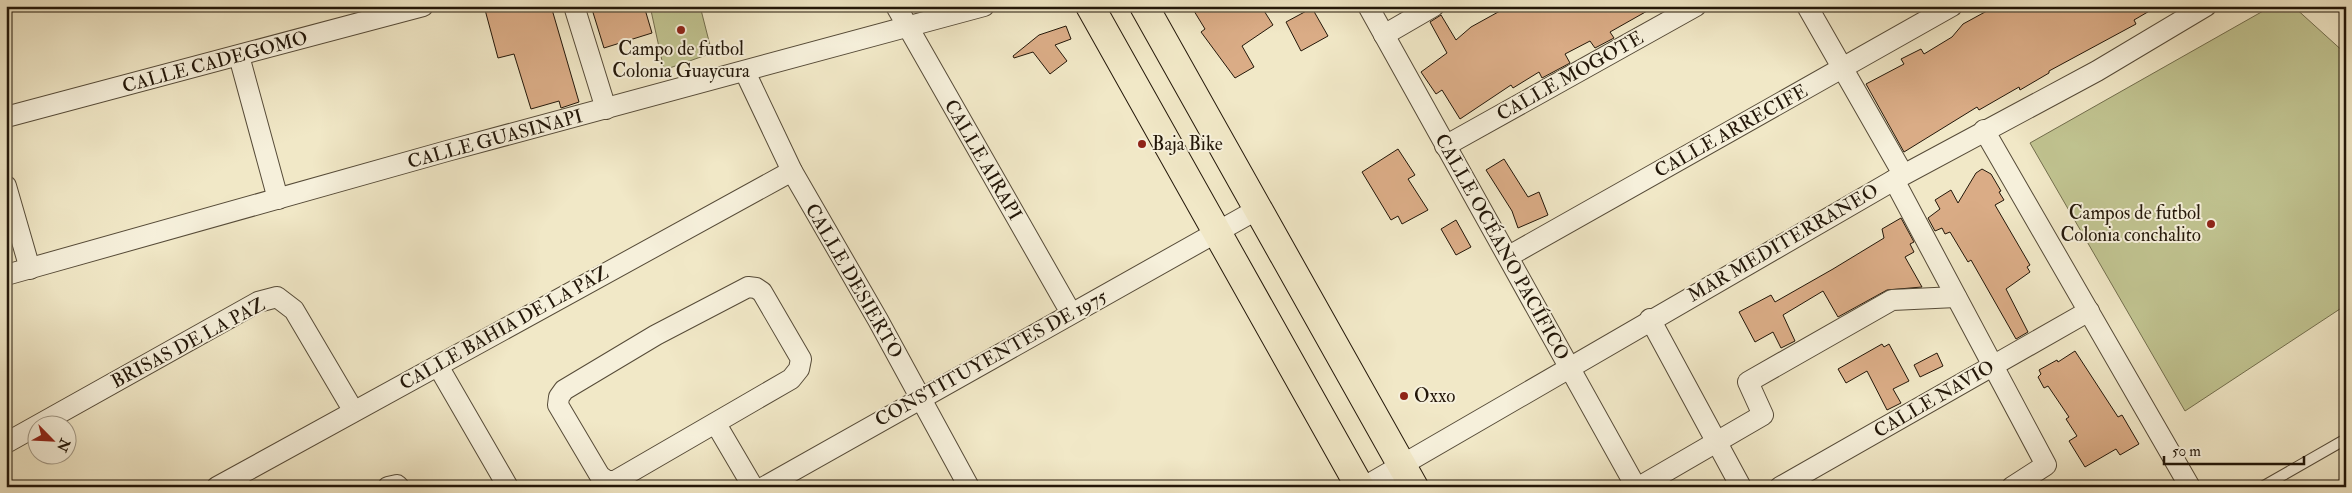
<svg xmlns="http://www.w3.org/2000/svg" width="2352" height="493" viewBox="0 0 2352 493" font-family="'IM FELL Double Pica',serif">
  <rect width="100%" height="100%" fill="#f1e8c7"/>
  <filter id="stains"><feTurbulence type="fractalNoise" baseFrequency=".004" numOctaves="4"/><feColorMatrix values="0 0 0 0 .2 0 0 0 0 .09 0 0 0 0 .02 0 0 0 .5 -.17"/></filter>
  <radialGradient id="worn" r=".72"><stop offset=".6" stop-color="#630" stop-opacity="0"/><stop offset="1" stop-color="#630" stop-opacity=".3"/></radialGradient>
  <g fill="#c1c491" stroke="#726e4d">
    <polygon points="650,6 700,6 712,53 664,70"/>
    <polygon points="2272,6 2293,6 2346,54 2346,305 2185,411 2030,143"/>
  </g>
  <g fill="#daac86" stroke="#231709">
    <polygon points="484,6 551,6 579,102 561,108 559,101 531,109 514,54 498,58"/>
    <polygon points="591,6 644,6 652,33 604,48"/>
    <polygon points="1191,6 1261,6 1273,25 1242,46 1254,67 1235,78 1201,32 1205,29"/>
    <polygon points="1509,6 1656,6 1610,32 1614,38 1595,48 1590,41 1565,54 1570,63 1542,78 1539,72 1513,88 1511,85 1460,119 1442,90 1436,94 1421,72 1447,53 1430,22 1441,15 1456,40 1471,27"/>
    <polygon points="1996,6 2158,6 2134,20 2136,24 2049,71 2049,73 2020,90 2019,87 1979,110 1977,107 1904,152 1866,84 1904,64 1901,59 1921,49 1924,54 1952,37 1963,24"/>
    <polygon points="1312,8 1328,36 1301,51 1286,22"/>
    <polygon points="1066,26 1071,39 1055,45 1067,61 1050,74 1033,52 1014,58 1013,56 1039,35"/>
    <polygon points="1398,149 1415,175 1408,179 1428,210 1402,224 1398,216 1391,220 1362,172"/>
    <polygon points="1504,159 1528,197 1539,192 1548,215 1518,228 1512,211 1486,170"/>
    <polygon points="1982,169 1991,174 2001,191 1999,192 2004,200 1995,205 2030,265 2027,267 2030,272 2006,289 2028,332 2016,339 1971,260 1968,262 1950,232 1945,234 1942,228 1935,231 1928,218 1940,209 1935,200 1951,190 1958,203 1976,173"/>
    <polygon points="1901,218 1914,242 1910,244 1914,252 1905,257 1922,287 1887,290 1838,317 1823,291 1783,315 1795,341 1781,348 1773,332 1755,342 1739,312 1771,295 1775,302 1833,269 1884,238 1882,229"/>
    <polygon points="1456,220 1471,247 1456,255 1441,229"/>
    <polygon points="1882,344 1884,347 1889,344 1909,381 1893,389 1901,403 1887,410 1867,371 1846,383 1838,369"/>
    <polygon points="2075,351 2118,417 2122,415 2139,444 2120,455 2116,449 2085,467 2069,441 2077,436 2066,419 2069,417 2048,386 2044,388 2038,377 2041,374 2039,370 2057,360 2058,362"/>
    <polygon points="1937,353 1943,366 1920,377 1914,365"/>
  </g>
  <g fill="none" stroke-linecap="round" stroke-linejoin="round">
    <g stroke="#564b38" stroke-width="12">
      <polyline id="service" points="2262,487 2346,439"/>
    </g>
    <g stroke="#564b38" stroke-width="22">
      <g id="minor">
        <polyline points="574,6 606,109"/>
        <polyline points="896,6 1071,313"/>
        <polyline points="1368,6 1636,487"/>
        <polyline points="1807,6 1903,174"/>
        <polyline points="1384,35 1434,6"/>
        <polyline points="239,56 278,199"/>
        <polyline points="745,72 792,171 878,320 969,487"/>
        <polyline points="6,117 423,6"/>
        <polyline points="1984,130 2190,487"/>
        <polyline points="1445,146 1696,6"/>
        <polyline points="1894,180 2046,465 2012,487"/>
        <polyline points="6,186 30,269"/>
        <polyline points="1509,256 1952,6"/>
        <polyline points="6,275 447,151 984,6"/>
        <polygon points="748,287 756,288 762,292 801,359 799,369 791,379 615,481 607,481 600,476 558,405 559,397 564,390 656,335"/>
        <polyline points="1650,319 1741,487"/>
        <polyline points="438,366 508,487"/>
        <polyline points="716,424 753,487"/>
        <polyline points="6,443 258,302 277,297 294,310 353,410"/>
        <polyline points="217,487 792,171"/>
        <polyline points="388,487 397,485 399,487"/>
        <polyline points="764,487 1258,209"/>
        <polyline points="1364,487 1894,180 2097,71 2206,6"/>
        <polyline points="1639,487 1763,415 1748,382 1892,300 1956,297"/>
        <polyline points="1780,487 2089,311"/>
      </g>
    </g>
    <g stroke="#231709" stroke-width="30">
      <g id="primary">
        <polyline points="1090,6 1360,487"/>
        <polyline points="1144,6 1414,487"/>
      </g>
    </g>
    <use href="#service" stroke="#f6f0db" stroke-width="10"/>
    <use href="#minor" stroke="#f6f0db" stroke-width="20"/>
    <use href="#primary" stroke="#f1e8c7" stroke-width="28"/>
  </g>
  <g fill="#8f2418" stroke="#f6f0db" stroke-width="2">
    <circle cx="681" cy="30" r="5"/>
    <circle cx="1142" cy="144" r="5"/>
    <circle cx="2211" cy="224" r="5"/>
    <circle cx="1404" cy="396" r="5"/>
  </g>
  <g text-anchor="middle" dominant-baseline="central" stroke-width="4" stroke-linejoin="round" paint-order="stroke">
    <g font-size="19" fill="#231709" stroke="#f6f0db" text-anchor="start">
      <text x="681" y="49" text-anchor="middle">Campo de futbol<tspan x="681" dy="22">Colonia Guaycura</tspan></text>
      <text x="1152" y="144">Baja Bike</text>
      <text x="2201" y="213" text-anchor="end">Campos de futbol<tspan x="2201" dy="22">Colonia conchalito</tspan></text>
      <text x="1414" y="396">Oxxo</text>
    </g>
    <g font-size="19" fill="#231709" stroke="#f6f0db">
      <text transform="translate(215 62) rotate(-15)">CALLE CADEGOMO</text>
      <text transform="translate(1570 76) rotate(-29)">CALLE MOGOTE</text>
      <text transform="translate(1731 131) rotate(-29)">CALLE ARRECIFE</text>
      <text transform="translate(495 139) rotate(-15)">CALLE GUASINAPI</text>
      <text transform="translate(983 160) rotate(60)">CALLE AIRAPI</text>
      <text transform="translate(1783 243) rotate(-30)">MAR MEDITERRANEO</text>
      <text transform="translate(1502 247) rotate(61)">CALLE OCÉANO PACÍFICO</text>
      <text transform="translate(854 281) rotate(60)">CALLE DESIERTO</text>
      <text transform="translate(504 328) rotate(-29)">CALLE BAHIA DE LA PAZ</text>
      <text transform="translate(188 343) rotate(-28)">BRISAS DE LA PAZ</text>
      <text transform="translate(991 358) rotate(-29)">CONSTITUYENTES DE 1975</text>
      <text transform="translate(1934 399) rotate(-30)">CALLE NAVIO</text>
    </g>
  </g>
  <rect width="2352" height="493" fill="none" stroke="#f1e8c7" stroke-width="25"/>
  <rect x="8" y="8" width="2337" height="478" fill="none" stroke="#231709" stroke-width="2.5"/>
  <rect x="12" y="12" width="2327" height="468" fill="none" stroke="#231709"/>
  <g transform="translate(52 440) rotate(114)"><circle r="24" fill="#f6f0db" stroke="#a29987"/>
  <path d="M0-4L9 19L0 12L-9 19Z" fill="#8f2418"/>
  <text y="-8" font-size="14" font-weight="bold" text-anchor="middle" fill="#231709">N</text>
  </g>
  <path d="M2164 456v8h140v-8" fill="none" stroke="#231709" stroke-width="2.5"/>
  <text x="2172" y="456" font-size="15" fill="#231709" stroke="#f6f0db" stroke-width="4" paint-order="stroke">50 m</text>
  <rect width="100%" height="100%" filter="url(#stains)"/>
  <rect width="100%" height="100%" fill="url(#worn)"/>
</svg>
